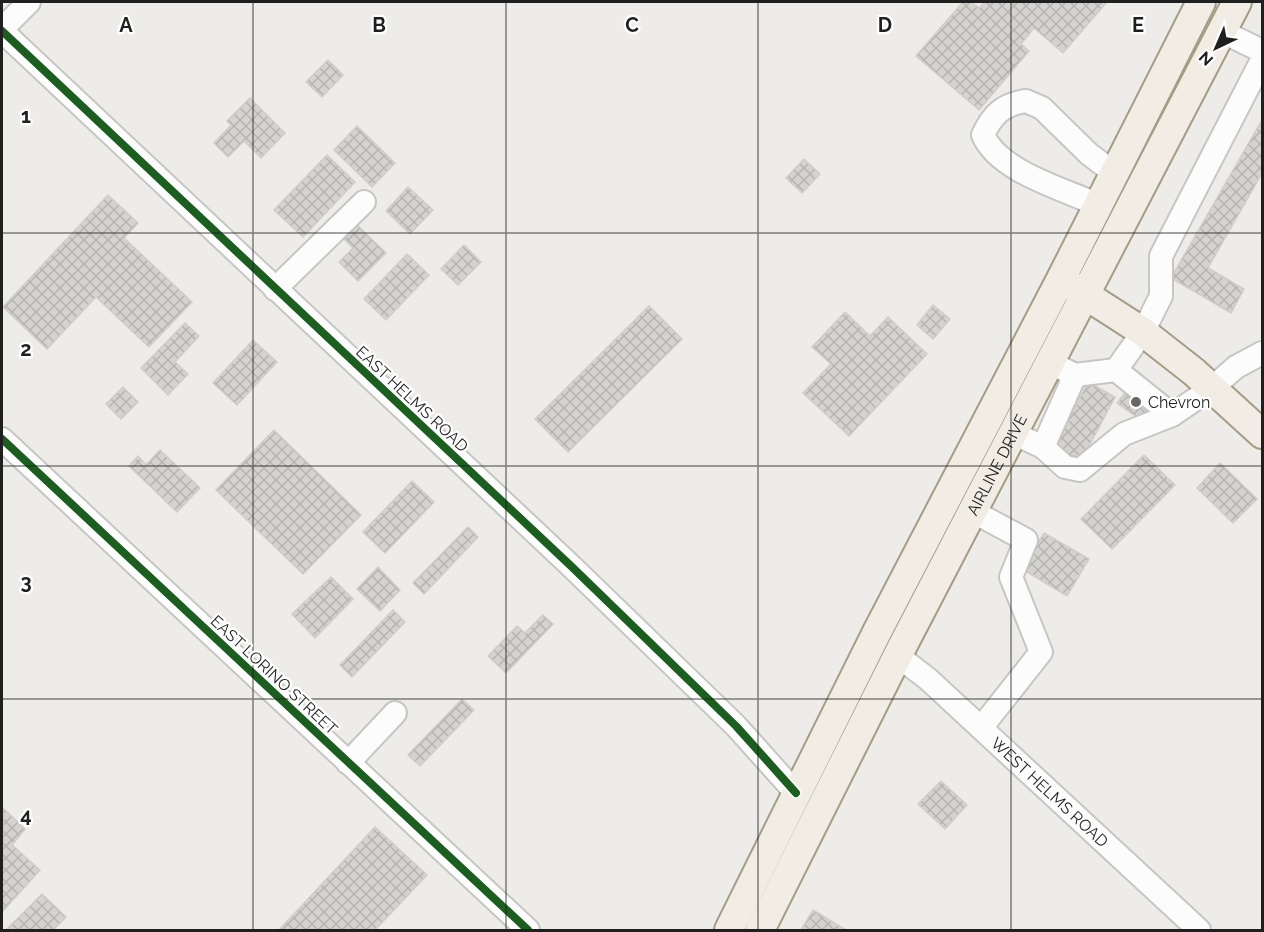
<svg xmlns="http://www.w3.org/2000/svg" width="1264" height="932" viewBox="0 0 1264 932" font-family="Raleway,sans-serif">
  <defs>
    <pattern id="building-cross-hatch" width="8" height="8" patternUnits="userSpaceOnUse" patternTransform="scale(1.5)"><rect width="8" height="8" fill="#d5d2cf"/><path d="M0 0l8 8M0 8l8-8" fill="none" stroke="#b6b4b1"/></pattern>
  </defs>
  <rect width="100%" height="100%" fill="#eeece8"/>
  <g fill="url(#building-cross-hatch)" stroke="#d1cec9" stroke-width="1.5">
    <polygon points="963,2 971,2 979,8 985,2 1107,2 1063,53 1034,28 1021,44 1029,51 979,110 916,56"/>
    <polygon points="328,60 343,75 322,97 306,82"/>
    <polygon points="250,98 285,133 261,158 244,141 228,157 214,143 231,125 227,121"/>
    <polygon points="1262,120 1262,173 1208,268 1244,289 1231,313 1171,278"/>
    <polygon points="357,126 395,163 372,187 334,150"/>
    <polygon points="327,155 355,182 303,237 274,210"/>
    <polygon points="804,159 820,174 802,193 786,178"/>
    <polygon points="408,187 433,210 410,234 386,211"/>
    <polygon points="108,195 138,223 124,238 192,302 149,347 96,297 47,349 3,307"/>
    <polygon points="355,223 386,253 358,281 339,262 353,248 342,237"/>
    <polygon points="464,245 481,262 458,285 441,269"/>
    <polygon points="407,254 429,275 386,320 364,299"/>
    <polygon points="933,305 950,319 933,339 917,325"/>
    <polygon points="649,306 682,339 568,452 535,419"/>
    <polygon points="845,312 870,336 888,317 927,354 849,436 803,393 831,364 812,347"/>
    <polygon points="185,323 199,336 175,362 188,374 168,395 141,368"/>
    <polygon points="253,340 277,362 237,405 213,383"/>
    <polygon points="1088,382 1115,397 1079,465 1052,451"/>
    <polygon points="1131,385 1154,401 1141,420 1117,403"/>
    <polygon points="123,387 138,402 121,419 106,404"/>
    <polygon points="274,430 361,515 303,574 216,490"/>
    <polygon points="160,450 200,488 177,512 129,466 138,456 146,465"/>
    <polygon points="1144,455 1175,485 1112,549 1081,519"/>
    <polygon points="1220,463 1257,499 1233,523 1197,488"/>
    <polygon points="412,481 434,502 385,553 363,532"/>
    <polygon points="468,527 478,537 424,594 413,583"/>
    <polygon points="1044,533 1089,559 1067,596 1022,569"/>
    <polygon points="378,567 400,590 380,611 357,589"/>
    <polygon points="331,577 353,599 315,638 292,614"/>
    <polygon points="393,610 405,622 352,677 340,665"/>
    <polygon points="543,615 553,624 506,673 488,656 517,626 525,633"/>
    <polygon points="462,699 474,710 420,766 408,755"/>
    <polygon points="941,781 967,805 945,829 918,804"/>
    <polygon points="3,808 25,829 12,845 40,870 2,912"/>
    <polygon points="375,827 427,875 375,930 279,930"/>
    <polygon points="42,894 66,917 53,930 6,930"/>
    <polygon points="813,910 846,930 801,930"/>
  </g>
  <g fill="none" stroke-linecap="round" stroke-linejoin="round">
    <g stroke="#c6c6c4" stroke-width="26">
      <g id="minor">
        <polyline points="2,29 29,2"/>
        <polyline points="2,31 571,566 736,726 796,793"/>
        <polyline points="1221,31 1262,51"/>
        <path d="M 1098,205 C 1064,189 999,172 983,135 C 992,115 1003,104 1026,101 L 1042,108 L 1089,154 L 1114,173"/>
        <polyline points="275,289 364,202"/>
        <polyline points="1063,369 1075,375 1116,370"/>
        <polyline points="1172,415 1116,370 1143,332 1161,296 1161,256 1262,60"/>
        <polyline points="1015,434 1043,447 1065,467 1080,470 1124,434 1172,415 1212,388 1236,367 1262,353"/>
        <polyline points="2,439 528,930"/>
        <polyline points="1043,447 1075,375"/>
        <polyline points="974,512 1026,540 1011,577 1041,652 981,728"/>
        <path id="s1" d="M 898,656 L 928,679 L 1199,930"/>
        <polyline points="348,763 395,713"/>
      </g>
    </g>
    <g stroke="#a49c84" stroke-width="32">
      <g id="major">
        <polyline points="1070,285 1143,332 1194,372 1262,434"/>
        <polyline points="729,930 877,632 1061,279 1201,2"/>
        <path id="s2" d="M 760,930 L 903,645 L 1237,2"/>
      </g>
    </g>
    <use href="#minor" stroke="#fcfcfc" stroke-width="22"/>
    <use href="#major" stroke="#f1ede5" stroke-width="28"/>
    <g stroke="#fff" stroke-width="11">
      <g id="cycleway">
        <polyline points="2,31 571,566 736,726 796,793"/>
        <polyline points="2,439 528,930"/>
      </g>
    </g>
    <use href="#cycleway" stroke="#1b5e20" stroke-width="8"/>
  </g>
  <path fill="none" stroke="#1f1f1f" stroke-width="1.5" stroke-opacity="0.55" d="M 253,2 L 253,930M 506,2 L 506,930M 758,2 L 758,930M 1011,2 L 1011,930M 2,233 L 1262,233M 2,466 L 1262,466M 2,699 L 1262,699"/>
  <circle fill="#676765" stroke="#fff" stroke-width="2" cx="1136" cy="402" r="6"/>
  <g text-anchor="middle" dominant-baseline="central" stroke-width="4.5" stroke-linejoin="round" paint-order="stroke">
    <g font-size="16" fill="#1f1f1f" stroke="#fff">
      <text transform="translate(412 399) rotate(43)">EAST HELMS ROAD</text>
      <text stroke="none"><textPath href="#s2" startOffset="522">AIRLINE DRIVE</textPath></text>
      <text transform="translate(274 675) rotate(43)">EAST LORINO STREET</text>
      <text stroke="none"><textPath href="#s1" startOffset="204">WEST HELMS ROAD</textPath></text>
    </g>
    <g font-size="16" fill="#1f1f1f" stroke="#fff" text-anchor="start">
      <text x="1148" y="402">Chevron</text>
    </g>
  </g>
  <g font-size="20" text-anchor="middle" font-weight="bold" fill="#1f1f1f" stroke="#fff" stroke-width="4.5" stroke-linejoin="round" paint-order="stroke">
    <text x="126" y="32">A</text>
    <text x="379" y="32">B</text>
    <text x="632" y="32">C</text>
    <text x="885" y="32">D</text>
    <text x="1138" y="32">E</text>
    <text x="26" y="123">1</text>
    <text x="26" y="356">2</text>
    <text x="26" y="589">3</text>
    <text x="26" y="822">4</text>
  </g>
  <rect width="1264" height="932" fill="none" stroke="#1f1f1f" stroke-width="6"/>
  <g transform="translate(1216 48) rotate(224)" stroke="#ffffff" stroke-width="4.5" paint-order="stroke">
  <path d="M0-4.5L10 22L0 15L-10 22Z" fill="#1f1f1f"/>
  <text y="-9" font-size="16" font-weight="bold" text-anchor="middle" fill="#1f1f1f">N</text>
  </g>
</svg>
